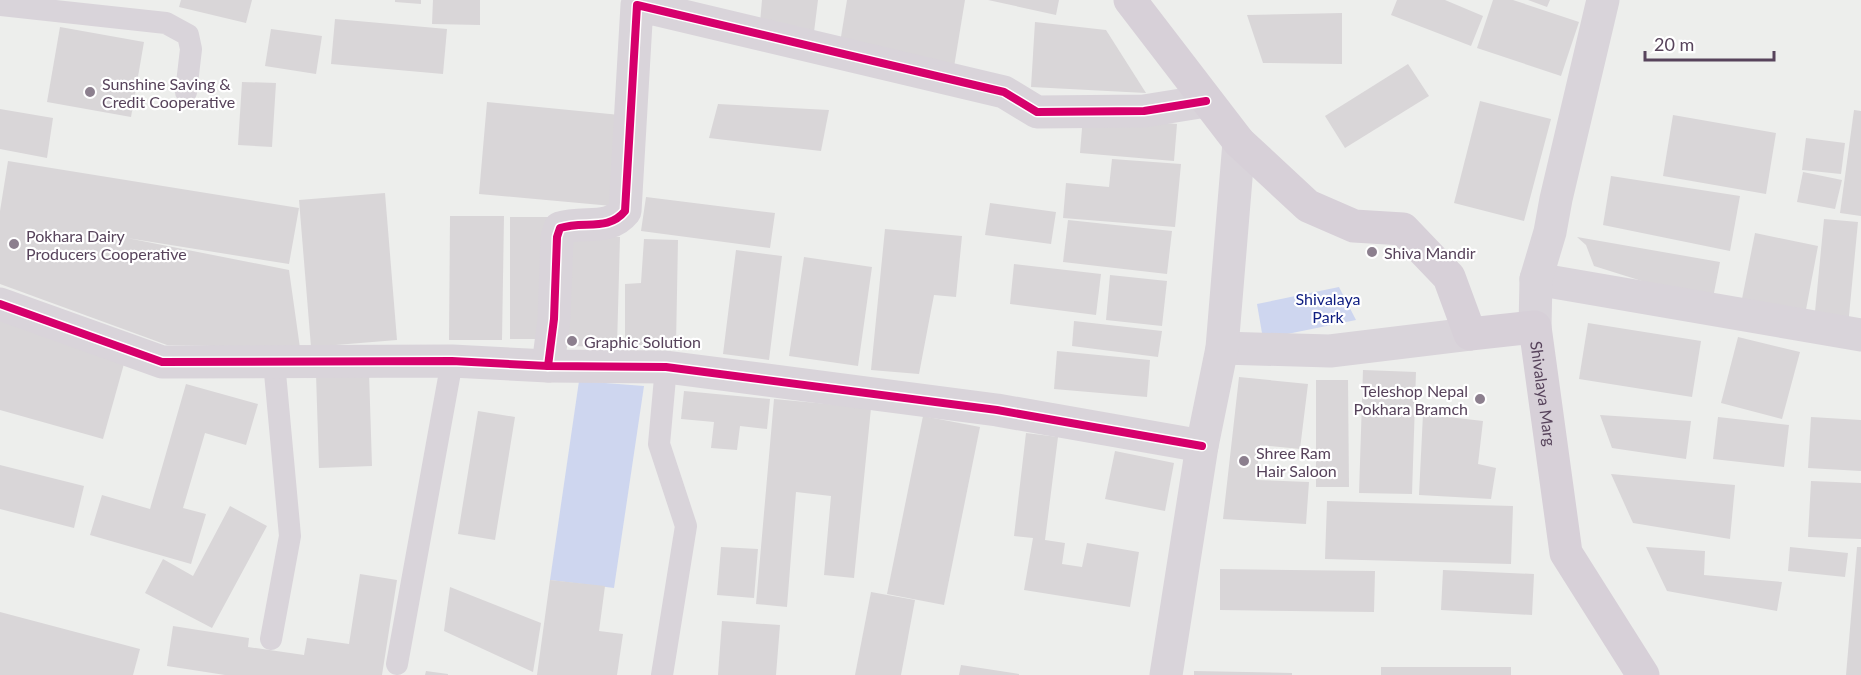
<svg xmlns="http://www.w3.org/2000/svg" width="1861" height="675" viewBox="0 0 1861 675" font-family="Lato,sans-serif">
  <rect width="100%" height="100%" fill="#edeeec"/>
  <g fill="#ced6ef">
    <polygon points="1339,287 1356,320 1263,339 1257,304"/>
    <polygon points="579,381 644,386 614,588 550,580"/>
  </g>
  <g fill="#d9d6d8">
    <polygon points="181,0 252,0 246,23 179,7"/>
    <polygon points="395,0 421,0 421,4 395,2"/>
    <polygon points="433,0 480,0 480,25 432,24"/>
    <polygon points="762,0 818,0 813,40 759,34"/>
    <polygon points="847,0 965,0 954,67 839,49"/>
    <polygon points="988,0 1059,0 1056,15"/>
    <polygon points="1397,0 1445,0 1483,16 1471,46 1391,15"/>
    <polygon points="1493,0 1513,0 1579,22 1561,76 1477,48"/>
    <polygon points="1528,0 1550,0 1547,7"/>
    <polygon points="1342,13 1342,64 1263,63 1247,15"/>
    <polygon points="335,19 447,29 443,74 331,64"/>
    <polygon points="1035,22 1106,30 1146,93 1031,87"/>
    <polygon points="60,27 144,42 131,117 47,102"/>
    <polygon points="271,29 322,36 316,74 265,66"/>
    <polygon points="1408,64 1429,96 1345,148 1325,116"/>
    <polygon points="242,82 276,83 272,147 238,145"/>
    <polygon points="1480,101 1551,119 1524,221 1454,203"/>
    <polygon points="487,102 620,115 612,206 479,194"/>
    <polygon points="718,104 829,110 821,151 709,138"/>
    <polygon points="0,109 53,118 47,158 0,149"/>
    <polygon points="1854,110 1861,111 1861,216 1840,213"/>
    <polygon points="1673,115 1776,133 1766,194 1663,176"/>
    <polygon points="1083,116 1177,124 1174,161 1080,153"/>
    <polygon points="1806,138 1845,143 1841,174 1802,170"/>
    <polygon points="1112,159 1181,164 1175,227 1063,218 1066,183 1109,187"/>
    <polygon points="8,161 299,208 289,264 127,238 289,270 300,348 167,345 0,284 0,211"/>
    <polygon points="1803,172 1842,180 1835,209 1797,202"/>
    <polygon points="1611,176 1740,196 1730,251 1603,225"/>
    <polygon points="385,193 397,340 311,347 299,200"/>
    <polygon points="646,197 775,213 770,248 641,231"/>
    <polygon points="990,203 1056,212 1051,244 985,235"/>
    <polygon points="450,216 504,216 502,340 449,340"/>
    <rect x="510" y="217" width="38" height="122"/>
    <polygon points="1824,219 1858,222 1848,326 1814,322"/>
    <polygon points="1068,220 1172,231 1167,274 1063,262"/>
    <polygon points="885,229 962,236 956,297 934,295 919,374 871,370"/>
    <polygon points="1755,233 1818,246 1805,315 1741,304"/>
    <polygon points="568,235 620,237 617,347 565,346"/>
    <polygon points="1577,237 1720,262 1712,303 1594,266 1586,245"/>
    <polygon points="644,239 678,240 676,345 625,345 625,284 641,283"/>
    <polygon points="736,250 782,256 769,360 723,354"/>
    <polygon points="804,257 872,267 858,366 789,356"/>
    <polygon points="1014,264 1101,274 1096,315 1010,304"/>
    <polygon points="1110,275 1167,281 1162,326 1106,320"/>
    <polygon points="0,317 127,353 103,439 0,410"/>
    <polygon points="1074,321 1162,331 1158,357 1072,346"/>
    <polygon points="1588,323 1701,341 1692,397 1579,379"/>
    <polygon points="1738,337 1800,352 1782,419 1721,403"/>
    <polygon points="1057,351 1150,360 1147,397 1054,389"/>
    <polygon points="1363,370 1416,372 1412,494 1359,493"/>
    <polygon points="369,372 372,466 319,468 316,374"/>
    <polygon points="1239,377 1308,384 1300,449 1260,445 1256,480 1309,482 1306,524 1223,519"/>
    <polygon points="1316,380 1348,380 1349,487 1316,487"/>
    <polygon points="186,384 258,404 246,445 205,433 183,508 206,514 191,564 90,535 102,495 150,509"/>
    <polygon points="684,391 770,399 767,429 740,426 737,450 711,448 714,422 681,419"/>
    <polygon points="774,399 871,408 854,578 824,575 831,496 796,492 787,607 756,604"/>
    <polygon points="478,411 515,417 495,540 458,534"/>
    <polygon points="1423,414 1483,421 1478,464 1496,468 1491,499 1419,495"/>
    <polygon points="1600,415 1691,421 1686,459 1612,448"/>
    <polygon points="923,416 980,427 944,605 887,594"/>
    <polygon points="1718,417 1789,425 1784,467 1713,459"/>
    <polygon points="1811,417 1861,420 1861,471 1808,468"/>
    <polygon points="1026,433 1058,437 1045,540 1065,543 1062,564 1082,567 1087,543 1139,552 1130,607 1024,590 1033,538 1014,536"/>
    <polygon points="1115,451 1174,463 1165,511 1105,499"/>
    <polygon points="0,465 84,486 74,528 0,509"/>
    <polygon points="1611,474 1735,485 1730,539 1633,523"/>
    <polygon points="1811,481 1861,483 1861,539 1808,537"/>
    <polygon points="1327,501 1513,506 1511,564 1325,559"/>
    <polygon points="230,506 267,526 212,628 145,593 163,559 193,576"/>
    <polygon points="721,547 758,549 754,598 717,595"/>
    <polygon points="1646,547 1705,551 1704,575 1782,582 1777,611 1667,591"/>
    <polygon points="1790,547 1848,553 1845,577 1788,571"/>
    <polygon points="1857,547 1861,547 1861,675 1846,675"/>
    <polygon points="1220,569 1375,571 1374,612 1220,610"/>
    <polygon points="1443,570 1534,574 1532,615 1441,610"/>
    <polygon points="360,574 397,580 382,675 225,675 167,666 173,626 249,638 248,647 304,655 307,638 349,644"/>
    <polygon points="550,580 605,586 599,631 623,634 617,675 537,675"/>
    <polygon points="450,587 541,623 533,672 444,631"/>
    <polygon points="871,592 915,600 901,675 855,675"/>
    <polygon points="0,612 140,649 133,675 0,675"/>
    <polygon points="722,621 780,625 776,675 718,675"/>
    <polygon points="961,665 1019,674 1019,675 959,675"/>
    <rect x="1381" y="667" width="130" height="8"/>
    <polygon points="426,671 448,674 448,675 425,675"/>
    <polygon points="1194,671 1292,673 1292,675 1194,675"/>
  </g>
  <g fill="none" stroke-linecap="round" stroke-linejoin="round">
    <g stroke="#d9d4da" stroke-width="22">
      <polyline points="0,5 166,23 188,35 191,49 186,92"/>
      <polyline points="271,639 290,536 274,362"/>
      <polyline points="397,664 452,361"/>
      <polyline points="662,675 686,526 659,444 666,367"/>
    </g>
    <g stroke="#d9d4da" stroke-width="33">
      <polyline points="1536,279 1861,335"/>
      <polyline points="0,304 162,362 452,361 548,366 666,367 997,410 1202,446"/>
      <polyline points="1535,327 1536,279 1550,232 1556,199 1603,0"/>
      <polyline points="1222,348 1330,351 1470,334"/>
      <path d="M 548,366 L 554,319 L 557,237 L 560,228 C 584,220 608,232 625,211 L 637,5 L 1004,92 L 1037,112 L 1144,111 L 1206,101"/>
      <polyline points="1166,675 1202,446 1222,348 1239,142"/>
    </g>
    <path stroke="#d7d0d8" stroke-width="33" id="s1" d="M 1130,0 L 1239,142 L 1308,206 L 1354,226 L 1403,229 L 1449,277 L 1470,334 L 1535,327 L 1566,553 L 1643,675"/>
    <g stroke="#fff" stroke-width="11">
      <g id="cycleway">
        <polyline points="0,304 162,362 452,361 548,366 666,367 997,410 1202,446"/>
        <path d="M 548,366 L 554,319 L 557,237 L 560,228 C 584,220 608,232 625,211 L 637,5 L 1004,92 L 1037,112 L 1144,111 L 1206,101"/>
      </g>
    </g>
    <use href="#cycleway" stroke="#d6006c" stroke-width="8"/>
  </g>
  <g fill="#8c7f8e" stroke="#fff" stroke-width="2">
    <circle cx="90" cy="92" r="6"/>
    <circle cx="14" cy="244" r="6"/>
    <circle cx="1372" cy="252" r="6"/>
    <circle cx="572" cy="341" r="6"/>
    <circle cx="1480" cy="399" r="6"/>
    <circle cx="1244" cy="461" r="6"/>
  </g>
  <g text-anchor="middle" dominant-baseline="central" stroke-width="4.5" stroke-linejoin="round" paint-order="stroke">
    <g font-size="16" fill="#57435b" stroke="#fff" text-anchor="start">
      <text x="102" y="83">Sunshine Saving &amp;<tspan x="102" dy="18">Credit Cooperative</tspan></text>
      <text x="26" y="235">Pokhara Dairy<tspan x="26" dy="18">Producers Cooperative</tspan></text>
      <text x="1384" y="252">Shiva Mandir</text>
      <text x="584" y="341">Graphic Solution</text>
      <text x="1468" y="390" text-anchor="end">Teleshop Nepal<tspan x="1468" dy="18">Pokhara Bramch</tspan></text>
      <text x="1256" y="452">Shree Ram<tspan x="1256" dy="18">Hair Saloon</tspan></text>
    </g>
    <g font-size="16" fill="#0e1d81" stroke="#fff">
      <text x="1328" y="298">Shivalaya<tspan x="1328" dy="18">Park</tspan></text>
    </g>
    <g font-size="16" fill="#57435b" stroke="#fff">
      <text stroke="none"><textPath href="#s1" startOffset="632">Shivalaya Marg</textPath></text>
    </g>
  </g>
  <path d="M1645 51v9h129v-9" fill="none" stroke="#57435b" stroke-width="3"/>
  <text x="1654" y="51" font-size="18" fill="#57435b" stroke="#ffffff" stroke-width="4.5" paint-order="stroke">20 m</text>
</svg>
